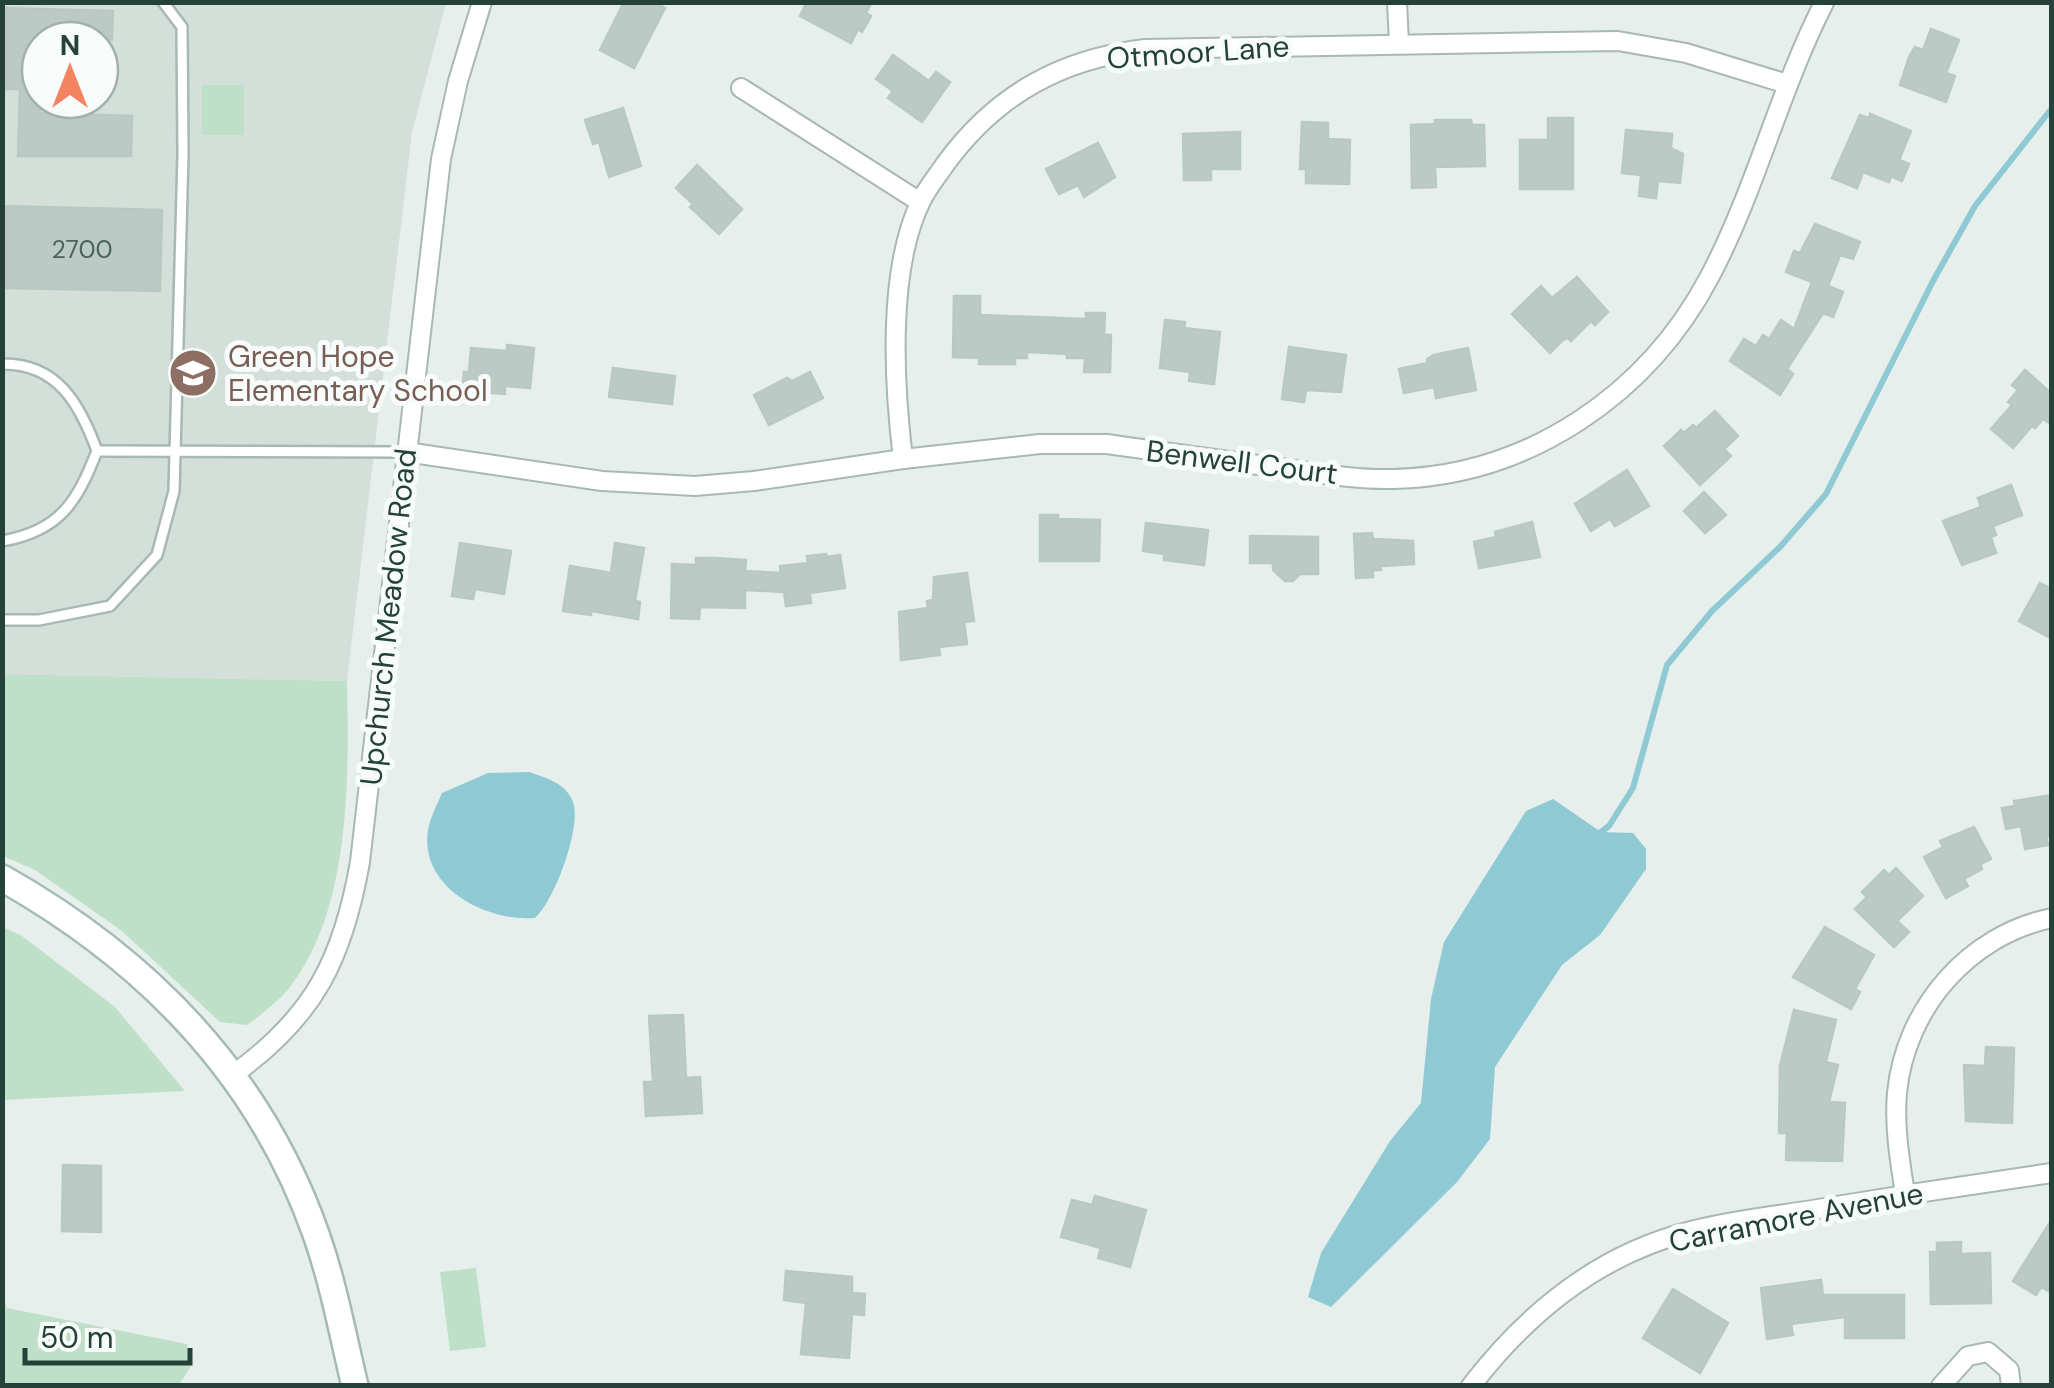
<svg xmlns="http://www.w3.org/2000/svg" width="2054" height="1388" viewBox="0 0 2054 1388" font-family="'DM Sans',sans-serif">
  <rect width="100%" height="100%" fill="#e6efeb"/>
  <path fill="#d4dfda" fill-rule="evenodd" d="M 3,3 L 446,3 L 412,132 L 347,681 L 3,674 ZM 40,40 L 100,40 L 100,100 L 40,100 Z"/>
  <g fill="#bfe0c8">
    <rect x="202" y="85" width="42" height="50"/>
    <path d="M 3,674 L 347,681 C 349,776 351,903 293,983 C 281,1000 263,1013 247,1025 L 220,1022 L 122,931 L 35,870 L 3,856 Z"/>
    <polygon points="3,927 22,936 115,1007 185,1091 3,1100"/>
    <polygon points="476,1268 486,1347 450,1351 440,1272"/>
    <polygon points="3,1297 7,1308 187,1344 191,1366 179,1385 3,1385"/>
  </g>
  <g fill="#8ec9d4">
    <path d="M 529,772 C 546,778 566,783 573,802 C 582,827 554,902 535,918 C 487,922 419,888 428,830 C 430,818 437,805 442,793 L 488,773 Z"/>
    <polygon points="1553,799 1601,832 1633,833 1646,849 1646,869 1600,935 1562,965 1495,1067 1490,1139 1457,1182 1331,1307 1308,1297 1321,1253 1390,1141 1421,1103 1431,999 1444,942 1526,811"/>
  </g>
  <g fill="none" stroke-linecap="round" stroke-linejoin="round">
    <polyline stroke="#8ec9d4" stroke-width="6" points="1601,832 1609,826 1633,788 1667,665 1712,611 1780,547 1826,494 1933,281 1975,206 2052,108"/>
  </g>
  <g fill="#bbcac4" stroke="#b8c9c2" stroke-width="2.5">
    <polygon points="624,2 654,2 665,8 634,68 600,50"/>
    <polygon points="807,2 872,2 866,13 871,16 862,32 858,29 851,43 800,16"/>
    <polygon points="2,8 113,11 112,40 40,40 40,113 132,116 131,156 18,156 20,89 2,89"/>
    <polygon points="1931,29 1959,40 1946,73 1955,76 1946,102 1900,85 1909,57 1915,47 1923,50"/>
    <polygon points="893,55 929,81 936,72 950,82 922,122 888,98 893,91 876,79"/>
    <polygon points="623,108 641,166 609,177 599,142 593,144 585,120"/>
    <polygon points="1870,114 1911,131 1899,160 1909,164 1902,181 1891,176 1889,182 1863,172 1857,188 1832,178 1860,115 1869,118"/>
    <polygon points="1548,118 1573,118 1573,189 1520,189 1520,140 1548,140"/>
    <polygon points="1435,120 1471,120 1472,125 1484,125 1485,166 1435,167 1436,187 1412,188 1411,125 1435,124"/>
    <polygon points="1302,122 1328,123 1328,139 1350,140 1349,184 1306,183 1306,169 1300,169"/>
    <polygon points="1626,130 1672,134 1671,148 1683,154 1680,183 1658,181 1656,198 1639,196 1641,175 1622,173"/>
    <polygon points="1240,132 1240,169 1211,169 1211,180 1184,180 1183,134"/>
    <polygon points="1098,143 1115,177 1084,197 1078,185 1059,194 1046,169"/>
    <polygon points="697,165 742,209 719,234 690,207 693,204 676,188"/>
    <polygon points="2,206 162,210 160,291 2,288"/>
    <polygon points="1815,224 1860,242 1853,259 1840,255 1828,286 1843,292 1833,317 1823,313 1787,369 1793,374 1780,395 1730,361 1744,339 1756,346 1763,335 1769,339 1781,320 1794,329 1812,282 1786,272 1794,251 1800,253"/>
    <polygon points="1577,277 1608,312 1595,325 1591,321 1571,341 1568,338 1563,340 1550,353 1512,314 1541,286 1552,298"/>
    <polygon points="954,296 980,296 980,315 1086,319 1086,313 1105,313 1104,335 1111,335 1110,372 1084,372 1085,358 1067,358 1067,354 1027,352 1027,358 1015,358 1015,364 979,364 979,358 953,357"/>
    <polygon points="1165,320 1185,322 1184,328 1220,332 1214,384 1189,381 1190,372 1160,368"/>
    <polygon points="507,345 534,348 530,388 505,386 505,394 462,391 464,372 469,372 471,348 507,351"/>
    <polygon points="1289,347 1346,355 1341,392 1306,390 1304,402 1282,399"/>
    <polygon points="1468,348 1476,390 1436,398 1434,387 1404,393 1399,369 1428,363 1427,359 1434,355"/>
    <polygon points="613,368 675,376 672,404 609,397"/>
    <polygon points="2025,370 2052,394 2052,425 2043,419 2035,428 2032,426 2013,448 1991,429 2012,405 2008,402 2018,390 2012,385"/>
    <polygon points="810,372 823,398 769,425 754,395 787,378 792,381"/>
    <polygon points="1715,411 1738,436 1724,449 1731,456 1700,485 1664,446 1681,430 1684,433 1693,425 1696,428"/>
    <polygon points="1627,470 1649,506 1615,526 1610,519 1591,531 1575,504"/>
    <polygon points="2011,485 2022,515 1993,526 1996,535 1991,537 1996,553 1962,565 1943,521 1981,507 1978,498"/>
    <polygon points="1704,492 1726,515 1705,533 1684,511"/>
    <polygon points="1040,515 1058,515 1058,519 1100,520 1099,561 1040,561"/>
    <polygon points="1532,522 1540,557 1479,568 1474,542 1496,537 1495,532"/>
    <polygon points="1146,523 1208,530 1204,565 1164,560 1164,554 1143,551"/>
    <polygon points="1372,533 1373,539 1413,541 1414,564 1381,566 1381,570 1373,570 1373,577 1356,578 1354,534"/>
    <polygon points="1250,536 1318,537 1318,574 1300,574 1293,581 1285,581 1273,570 1273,563 1250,563"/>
    <polygon points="460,543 511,551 504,594 475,589 473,599 452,596"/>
    <polygon points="615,543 644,548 635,601 640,602 638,619 591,611 591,615 563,611 570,566 611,573"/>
    <polygon points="826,554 827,557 840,555 845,588 810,593 811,603 786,606 784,592 745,590 745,608 700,607 699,619 671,618 672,564 696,565 696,558 714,558 746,560 745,571 781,573 780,566 808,563 807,556"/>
    <polygon points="967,573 974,621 964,622 967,644 939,647 940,655 901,660 899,612 928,608 927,601 933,600 934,577"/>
    <polygon points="2040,583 2052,589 2052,639 2019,621"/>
    <polygon points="2052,795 2052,836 2046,837 2048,845 2025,849 2021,826 2006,829 2002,808 2015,806 2014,801"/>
    <polygon points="1974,827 1991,859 1980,864 1982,869 1964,879 1968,886 1946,898 1924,857 1943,847 1940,841"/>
    <polygon points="1896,868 1923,896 1897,921 1909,932 1894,947 1855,909 1867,897 1862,892 1884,870 1889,875"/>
    <polygon points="1825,927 1874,955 1855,989 1860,992 1851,1009 1793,977"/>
    <polygon points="1794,1010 1836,1020 1826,1062 1838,1065 1829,1102 1845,1103 1842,1161 1786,1160 1787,1133 1779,1133 1780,1066"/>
    <polygon points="683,1015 686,1078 700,1077 702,1113 646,1116 644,1082 653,1082 649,1016"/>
    <polygon points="1986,1047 2014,1048 2012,1123 1966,1121 1964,1065 1985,1066"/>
    <polygon points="63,1165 101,1166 101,1232 62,1231"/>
    <polygon points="1095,1196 1146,1210 1130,1267 1098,1258 1101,1248 1061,1237 1072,1200 1092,1205"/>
    <polygon points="2052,1219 2052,1293 2041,1287 2036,1295 2013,1281"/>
    <polygon points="1961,1242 1961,1254 1990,1253 1991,1303 1931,1304 1930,1252 1937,1252 1937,1243"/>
    <polygon points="786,1271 852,1277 852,1293 865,1294 864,1315 852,1314 849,1358 801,1354 806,1303 784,1300"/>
    <polygon points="1821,1280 1823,1295 1904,1295 1904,1338 1845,1338 1845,1317 1791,1324 1793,1335 1767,1339 1761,1288"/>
    <polygon points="1673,1289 1728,1323 1700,1373 1643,1338"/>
  </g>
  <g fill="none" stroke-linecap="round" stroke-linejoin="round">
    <g stroke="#a8b8b2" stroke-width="14">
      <g id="lane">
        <path d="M 2,364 C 57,363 80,404 97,451 C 77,502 60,531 2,541"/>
        <polyline points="97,451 406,452"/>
        <polyline points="2,620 39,620 110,606 157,555 174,491 183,154 182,27 163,2"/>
      </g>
    </g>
    <g stroke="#a8b8b2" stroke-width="22">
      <g id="street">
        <polyline points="1397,2 1399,43"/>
        <polyline points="741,88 920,202"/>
        <path d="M 406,452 L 602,481 L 695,486 L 754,481 L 903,459 L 1040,444 L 1107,444 C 1162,452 1217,459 1273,467 C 1312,472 1353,480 1393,479 C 1529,476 1648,394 1710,276 C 1756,189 1779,91 1824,3"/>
        <path d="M 903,459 C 894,385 887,270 921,201 C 927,188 938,175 946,163 C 997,94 1061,59 1145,49 L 1618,41 L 1686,53 L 1787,84"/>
        <path d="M 234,1074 C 315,1016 343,958 360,862 L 441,159 L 458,81 L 482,2"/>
        <path d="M 1905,1194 C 1900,1161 1894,1127 1897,1093 C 1905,1009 1968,935 2052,918"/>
        <path d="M 1471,1386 C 1527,1313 1600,1254 1691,1231 C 1732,1220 1776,1216 1818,1209 C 1896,1196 1974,1184 2052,1173"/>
        <polyline points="1941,1386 1968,1356 1988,1352 2009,1370 2011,1386"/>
      </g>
    </g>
    <g stroke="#a4bbb3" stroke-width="30">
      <path id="secondary" d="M 2,878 C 149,961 261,1076 317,1237 C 334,1286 343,1336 355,1386"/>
    </g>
    <use href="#lane" stroke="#fff" stroke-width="9"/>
    <use href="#street" stroke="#fff" stroke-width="18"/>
    <use href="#secondary" stroke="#fff" stroke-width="25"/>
  </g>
  <defs>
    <g id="school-disc" transform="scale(2.5)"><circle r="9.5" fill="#8d6e63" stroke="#f7fbf9"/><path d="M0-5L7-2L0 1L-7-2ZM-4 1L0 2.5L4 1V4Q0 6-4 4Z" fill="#fff"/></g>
  </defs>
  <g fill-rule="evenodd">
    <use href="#school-disc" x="193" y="373"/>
  </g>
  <g text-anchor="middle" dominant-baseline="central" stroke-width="10" stroke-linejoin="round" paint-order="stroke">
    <g font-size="25" fill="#4a645c">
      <text x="82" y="249">2700</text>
    </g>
    <g font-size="30" fill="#24423a" stroke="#f7fbf9">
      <text transform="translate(1198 52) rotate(-4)">Otmoor Lane</text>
      <text transform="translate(1242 462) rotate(7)">Benwell Court</text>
      <text transform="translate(388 617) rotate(-84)">Upchurch Meadow Road</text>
      <text transform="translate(1796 1217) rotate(-11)">Carramore Avenue</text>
    </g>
    <g font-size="30" fill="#785e54" stroke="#f7fbf9" text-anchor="start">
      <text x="228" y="356">Green Hope<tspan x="228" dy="34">Elementary School</tspan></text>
    </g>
  </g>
  <rect width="2054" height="1388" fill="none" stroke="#24423a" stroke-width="10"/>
  <g transform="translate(70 70)"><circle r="48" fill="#f7fbf9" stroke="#a3b1ad" stroke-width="2.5"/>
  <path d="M0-8L18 38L0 25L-18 38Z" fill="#f4845f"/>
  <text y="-15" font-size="28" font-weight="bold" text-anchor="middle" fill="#24423a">N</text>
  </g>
  <path d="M25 1348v15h165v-15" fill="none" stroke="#24423a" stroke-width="5"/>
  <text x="40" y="1348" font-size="30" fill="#24423a" stroke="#f7fbf9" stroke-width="8" paint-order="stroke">50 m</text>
</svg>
